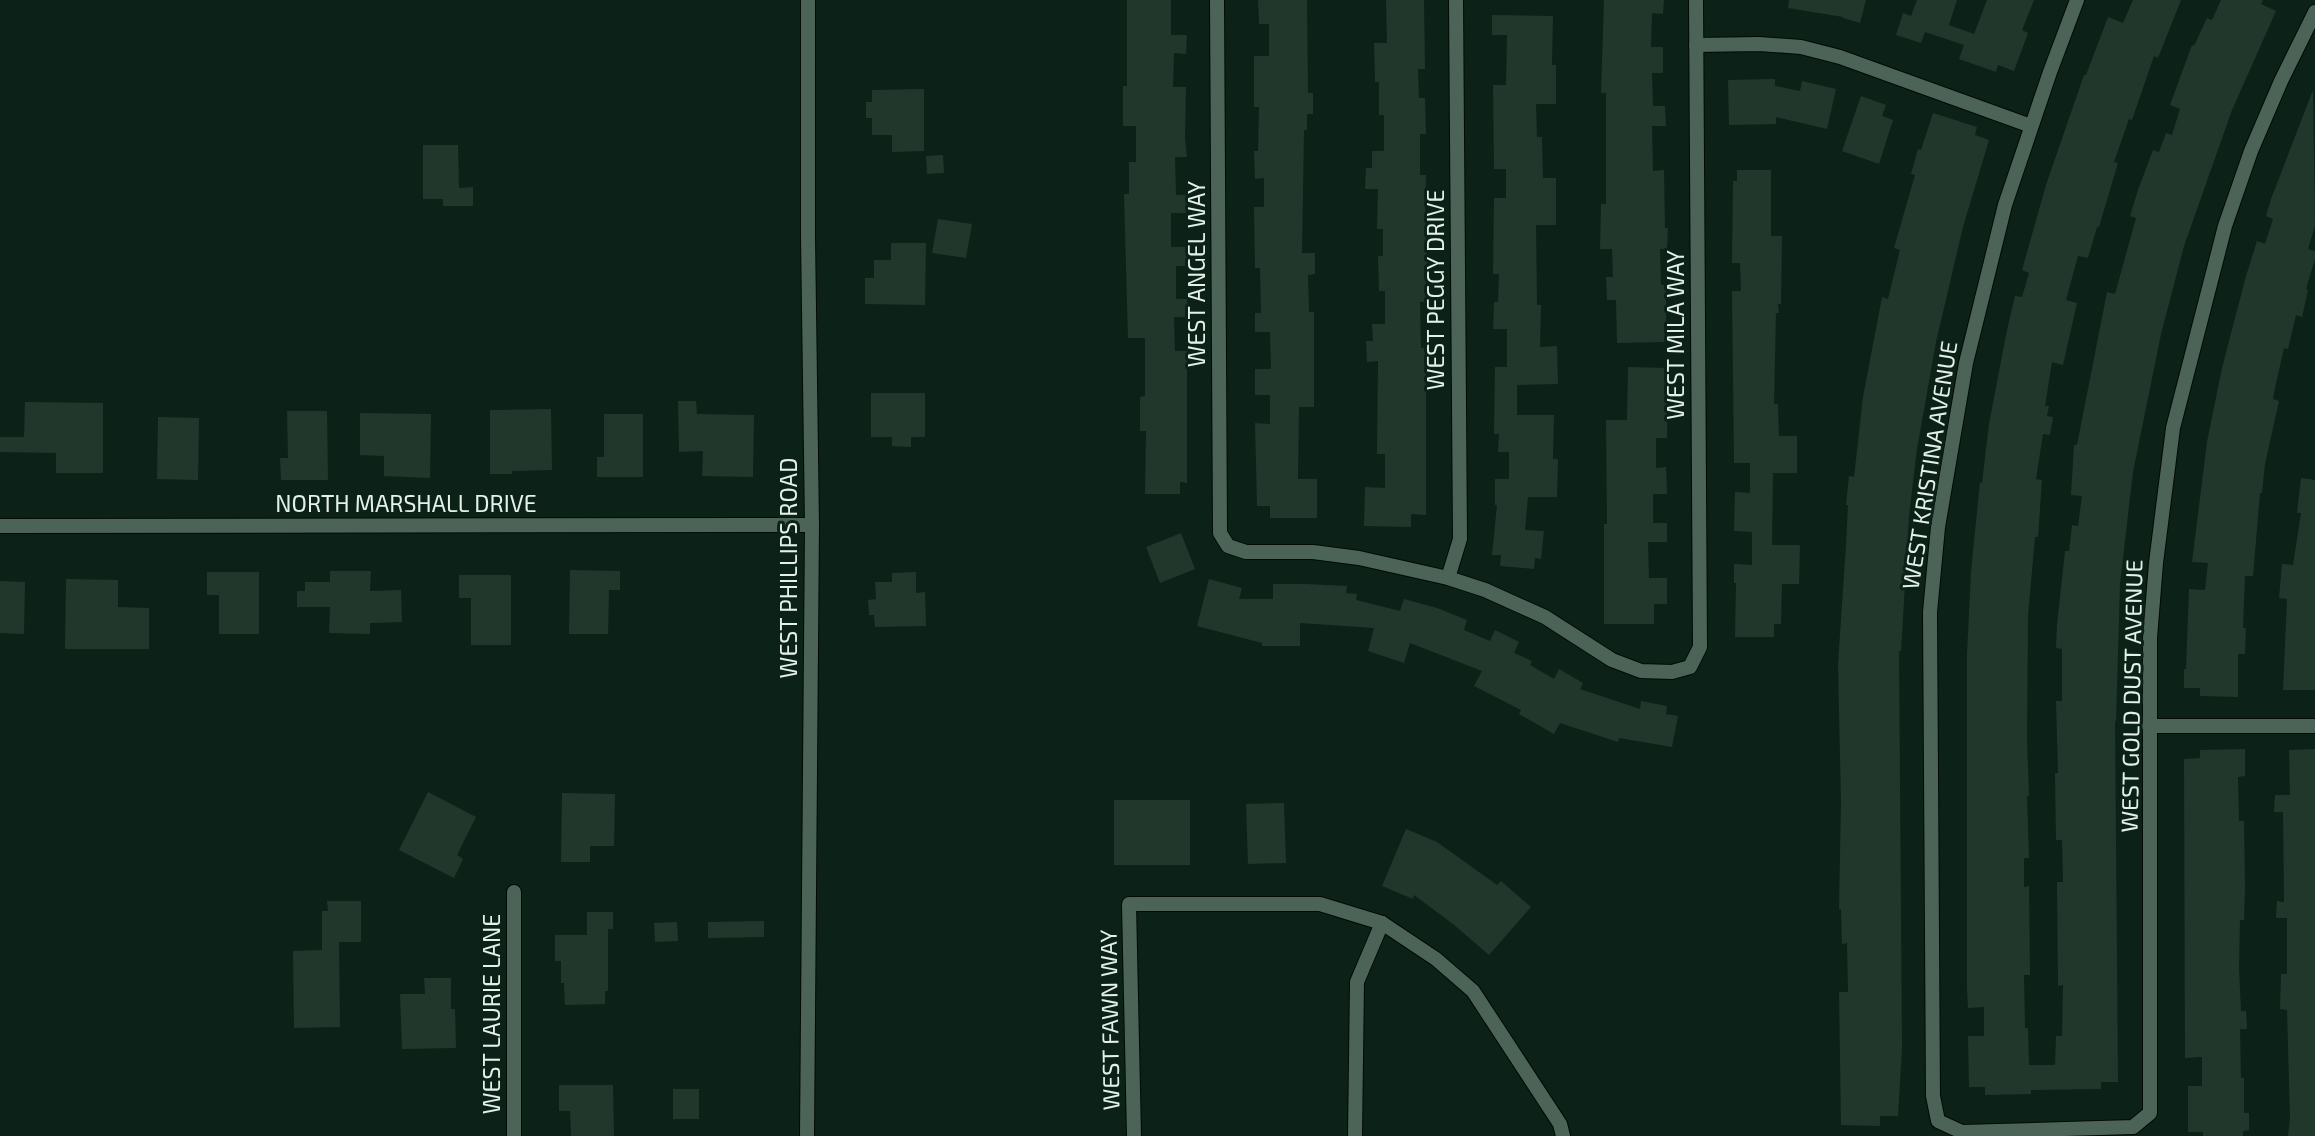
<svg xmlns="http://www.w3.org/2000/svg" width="2315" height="1136" viewBox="0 0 2315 1136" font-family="'Exo 2',sans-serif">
  <rect width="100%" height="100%" fill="#0c2218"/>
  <g fill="#21372c">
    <polygon points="1127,0 1171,0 1171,35 1187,35 1186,54 1174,53 1173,87 1186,87 1185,138 1187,157 1175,157 1176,195 1186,195 1186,213 1171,213 1171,247 1187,247 1187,266 1176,266 1176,299 1187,299 1187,317 1174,317 1175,351 1187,351 1187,483 1180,482 1180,494 1145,494 1146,431 1140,431 1140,397 1145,396 1145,338 1128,338 1124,194 1129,194 1129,162 1136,162 1136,126 1123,126 1123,86 1127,86"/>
    <polygon points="1258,0 1307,0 1308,93 1313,93 1313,114 1307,114 1307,130 1304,130 1302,253 1315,253 1315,274 1308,275 1309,312 1314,312 1314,407 1299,407 1298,479 1317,479 1317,518 1270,518 1270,506 1257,506 1255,423 1270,424 1270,395 1255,395 1255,369 1271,369 1270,332 1255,332 1255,313 1261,313 1260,268 1255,268 1254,207 1264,207 1264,178 1255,179 1254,151 1258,151 1259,107 1254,107 1254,56 1269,56 1269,24 1259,24"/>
    <polygon points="1386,0 1424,0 1425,69 1418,69 1419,98 1425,98 1426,134 1420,134 1420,175 1426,175 1425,211 1427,211 1427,302 1420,302 1421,348 1426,348 1426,515 1411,514 1411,527 1364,526 1365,487 1385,488 1385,454 1377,454 1378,361 1367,362 1366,341 1373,341 1372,324 1385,324 1385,291 1379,291 1378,256 1383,256 1383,229 1377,229 1378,189 1365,189 1366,168 1372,168 1372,151 1384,151 1384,115 1379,115 1379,82 1375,82 1374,43 1387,43"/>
    <polygon points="1604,0 1664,0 1663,14 1652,13 1651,47 1663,47 1663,73 1652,73 1653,106 1665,106 1666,126 1652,126 1653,171 1664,170 1665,228 1668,228 1667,249 1660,249 1661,285 1666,285 1666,342 1617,343 1616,300 1607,300 1606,277 1613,277 1612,249 1600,249 1601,204 1606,204 1606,93 1601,93"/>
    <polygon points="1789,0 1866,0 1860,23 1843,18 1843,17 1788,8"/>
    <polygon points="1917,0 1957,0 1949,25 1974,34 1987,0 2034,0 2022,30 2028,33 2014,71 1998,65 1996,72 1959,59 1964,45 1925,32 1921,43 1896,35 1903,13 1911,16"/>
    <polygon points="2133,0 2181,0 2158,58 2154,56 2132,120 2129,119 2114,162 2118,163 2099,227 2097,227 2088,258 2078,256 2066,300 2077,303 2063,365 2052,362 2045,406 2049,406 2047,416 2053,417 2050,435 2043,434 2036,479 2042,480 2038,537 2035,537 2028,616 2027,739 2029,796 2027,796 2029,858 2024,858 2024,887 2029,886 2030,975 2024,975 2025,1028 2028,1028 2029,1065 2055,1065 2056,1036 2062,1036 2063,985 2058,986 2057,882 2063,882 2062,840 2056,840 2055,773 2058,773 2056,701 2062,701 2062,649 2056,648 2057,625 2065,551 2069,551 2072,525 2078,526 2082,496 2071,495 2074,445 2077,445 2107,292 2115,294 2136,218 2130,216 2138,190 2153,150 2159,152 2166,133 2172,135 2180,109 2170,105 2192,45 2194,46 2207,18 2212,20 2221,0 2263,0 2261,4 2276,11 2232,110 2184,246 2161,334 2133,472 2120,584 2116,721 2115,721 2118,1082 2101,1082 2101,1089 2031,1090 2031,1094 1985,1095 1985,1087 1969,1087 1968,1036 1984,1036 1984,1007 1968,1008 1967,989 1967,654 1971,572 1980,482 1982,483 1989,424 2007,330 2015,296 2022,297 2029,273 2022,270 2046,185 2084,75 2086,75 2108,17 2123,23"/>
    <polygon points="1492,15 1553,16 1552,65 1556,65 1556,104 1536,104 1537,137 1542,137 1543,178 1556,178 1556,225 1536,225 1537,305 1541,305 1540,347 1557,346 1558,384 1517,385 1517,415 1554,415 1553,459 1558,459 1557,497 1528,497 1525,530 1544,531 1541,559 1535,558 1534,569 1500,566 1501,555 1492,555 1497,505 1495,505 1495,479 1509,479 1509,452 1498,452 1499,434 1494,434 1495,367 1507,367 1507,329 1493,329 1494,302 1498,302 1499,274 1493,274 1494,198 1506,198 1506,169 1494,169 1493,85 1506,85 1507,35 1492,35"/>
    <polygon points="1775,79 1775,86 1800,91 1802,81 1836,89 1827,129 1776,117 1776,124 1729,125 1728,80"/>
    <polygon points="924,89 924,151 892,152 892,135 872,135 872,118 866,118 866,102 872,102 872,90"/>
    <polygon points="2313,90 2315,226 2308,249 2315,251 2315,259 2306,289 2308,290 2302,317 2296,315 2288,349 2284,348 2275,388 2273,399 2279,401 2265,464 2262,493 2260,493 2253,576 2245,576 2243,628 2246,628 2245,654 2238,654 2238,697 2200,696 2200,688 2184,688 2184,669 2186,669 2189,589 2205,590 2208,563 2192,562 2207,442 2222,368 2246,276 2257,241 2265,244 2273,219 2266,216 2271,199"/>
    <polygon points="1861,96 1886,105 1882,116 1893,120 1879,164 1842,151"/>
    <polygon points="1933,113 1977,127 1975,135 1989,140 1963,227 1936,342 1917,449 1909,516 1901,651 1899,651 1902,1048 1898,1116 1880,1116 1880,1126 1841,1125 1839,992 1848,992 1847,943 1842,944 1841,909 1839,909 1841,801 1838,664 1846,545 1848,505 1846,505 1849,476 1854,477 1863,397 1882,297 1888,299 1900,250 1894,248 1915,175 1911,174 1918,149 1921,150"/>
    <polygon points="423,145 458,145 459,188 473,187 473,206 443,206 443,199 423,199"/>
    <polygon points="943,155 944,173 927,174 926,156"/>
    <polygon points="1737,170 1771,170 1771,236 1782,236 1781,304 1778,304 1779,313 1776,313 1774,404 1778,404 1779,436 1797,436 1797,473 1773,473 1772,545 1800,545 1799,584 1782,584 1781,624 1774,624 1774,637 1735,637 1736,583 1734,583 1734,564 1752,565 1752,532 1734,531 1735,492 1750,493 1750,463 1734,463 1732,291 1741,291 1740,263 1732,263 1733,181 1737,181"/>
    <polygon points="938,219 972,224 966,258 932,253"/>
    <polygon points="891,243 926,243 925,305 865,304 865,278 874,278 874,260 891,260"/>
    <polygon points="1628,367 1668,368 1667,438 1656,438 1656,468 1666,467 1667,494 1653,494 1653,523 1667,523 1667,542 1648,542 1649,578 1667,578 1667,604 1654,604 1654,624 1604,624 1604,524 1607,524 1606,420 1627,420"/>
    <polygon points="871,393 925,393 925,437 911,437 911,447 892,446 892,437 871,437"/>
    <polygon points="678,401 696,401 697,414 754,415 753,477 702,476 703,451 679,452"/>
    <polygon points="25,402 103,403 103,473 56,473 56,453 0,452 0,437 24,437"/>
    <polygon points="551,409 552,470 512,471 512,474 490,474 490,410"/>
    <polygon points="287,411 327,411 328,480 281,480 280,458 288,458"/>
    <polygon points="360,413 431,414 430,478 384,476 384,456 360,455"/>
    <polygon points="604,414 643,414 643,477 597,477 597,457 604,457"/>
    <polygon points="158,417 199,418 198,480 157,479"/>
    <polygon points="2301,478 2315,480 2315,690 2283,690 2287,599 2279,598 2282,564 2293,565 2301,513 2297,513"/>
    <polygon points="1181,533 1195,569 1160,583 1146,547"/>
    <polygon points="570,570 620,571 620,590 609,590 608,634 569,634"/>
    <polygon points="330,571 371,571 370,591 401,590 402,622 370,623 370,634 329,633 330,607 297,607 297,591 305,591 305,582 330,582"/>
    <polygon points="207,572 259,572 259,634 219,634 219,595 207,595"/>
    <polygon points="916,572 916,593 925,592 926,626 875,627 874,615 869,615 868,600 876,599 875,582 892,582 892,573"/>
    <polygon points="459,575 511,575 511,645 471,645 471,598 459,598"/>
    <polygon points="66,579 118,580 118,607 149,608 149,649 65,649"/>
    <polygon points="1209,579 1242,588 1239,599 1273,599 1273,584 1305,584 1347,586 1346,593 1357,594 1356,600 1400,611 1404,599 1437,608 1467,620 1464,630 1490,641 1495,630 1519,642 1514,653 1532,661 1530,665 1554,679 1559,669 1583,683 1580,689 1640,709 1641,701 1667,706 1666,714 1678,716 1672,747 1619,738 1618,742 1560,723 1554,734 1519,714 1521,710 1474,686 1482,671 1410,643 1404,663 1368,651 1374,628 1300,623 1300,646 1262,646 1262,643 1197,626"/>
    <polygon points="0,581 25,582 24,634 0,633"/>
    <polygon points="2245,749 2245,776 2238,777 2239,821 2244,821 2245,888 2244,920 2240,920 2239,968 2241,1011 2246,1011 2247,1029 2240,1029 2241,1078 2244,1078 2244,1113 2249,1113 2249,1130 2243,1131 2243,1136 2203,1136 2203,1132 2188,1132 2188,1086 2202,1086 2202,1057 2185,1058 2184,759 2200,758 2200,750"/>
    <polygon points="2315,749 2315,1136 2288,1136 2290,1118 2287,1010 2280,1009 2281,974 2287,974 2287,918 2276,918 2277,901 2284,902 2283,812 2274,812 2275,795 2290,795 2289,750"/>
    <polygon points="428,792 476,817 457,855 463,859 454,878 399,850"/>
    <polygon points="562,793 615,794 614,846 590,846 590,862 561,862"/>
    <rect x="1114" y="800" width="76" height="65"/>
    <polygon points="1284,803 1286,863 1248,864 1246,804"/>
    <polygon points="1406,829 1437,842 1497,885 1501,881 1531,907 1489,955 1453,924 1414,895 1413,899 1382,886"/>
    <polygon points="327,901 361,901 361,942 339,942 340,1027 294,1028 293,951 322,950 322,911 328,911"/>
    <polygon points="587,912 613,912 613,929 608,929 608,991 605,991 605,1004 565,1005 564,983 561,983 561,961 555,961 555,935 587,935"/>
    <polygon points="764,921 764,937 708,938 708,922"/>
    <polygon points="677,922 678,941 655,942 654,923"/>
    <polygon points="424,978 451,978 451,1009 455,1009 456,1048 402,1049 400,994 425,994"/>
    <polygon points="559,1085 613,1085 614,1136 571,1136 570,1111 559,1111"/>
    <rect x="673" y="1089" width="26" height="30"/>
  </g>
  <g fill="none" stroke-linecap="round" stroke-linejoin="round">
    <g stroke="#000b04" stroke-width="16">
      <g id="street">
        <polyline points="1217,0 1220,533 1228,546 1246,552 1313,552 1359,558 1448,578 1485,590 1545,617 1612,660 1641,671 1672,672 1690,667 1700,647 1696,0"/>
        <polyline points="2077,0 2050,72 2005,205 1966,363 1938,527 1930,612 1933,1096 1938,1121 1962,1132 2133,1127 2150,1113 2150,638 2156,563 2173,428 2225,226 2251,151 2281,81 2315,12"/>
        <polyline points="1696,45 1759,44 1801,47 1840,57 2031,126"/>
        <polyline points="0,526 812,525"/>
        <polyline points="1448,578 1460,539 1456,0"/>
        <polyline points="2149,726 2315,726"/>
        <polyline points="514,1136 514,892"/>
        <polyline points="807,1136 812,525 808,237 808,0"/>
        <polyline points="1134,1136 1129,904 1320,904 1382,923 1436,959 1473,991 1560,1124 1563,1136"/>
        <polyline points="1355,1136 1357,982 1382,923"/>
      </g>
    </g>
    <use href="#street" stroke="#4c6457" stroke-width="14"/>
  </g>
  <g text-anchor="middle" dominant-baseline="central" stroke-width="6" stroke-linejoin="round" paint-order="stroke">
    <g font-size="23" fill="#e4f1e9" stroke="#0c2218">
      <text transform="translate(1196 274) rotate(-90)">WEST ANGEL WAY</text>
      <text transform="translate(1435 290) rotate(-90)">WEST PEGGY DRIVE</text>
      <text transform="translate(1675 335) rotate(-90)">WEST MILA WAY</text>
      <text transform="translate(1929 465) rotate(-81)">WEST KRISTINA AVENUE</text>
      <text x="406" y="503">NORTH MARSHALL DRIVE</text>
      <text transform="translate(788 568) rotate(-90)">WEST PHILLIPS ROAD</text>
      <text transform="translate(2131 696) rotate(-89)">WEST GOLD DUST AVENUE</text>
      <text transform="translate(491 1014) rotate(-90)">WEST LAURIE LANE</text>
      <text transform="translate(1109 1020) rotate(-91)">WEST FAWN WAY</text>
    </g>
  </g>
</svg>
